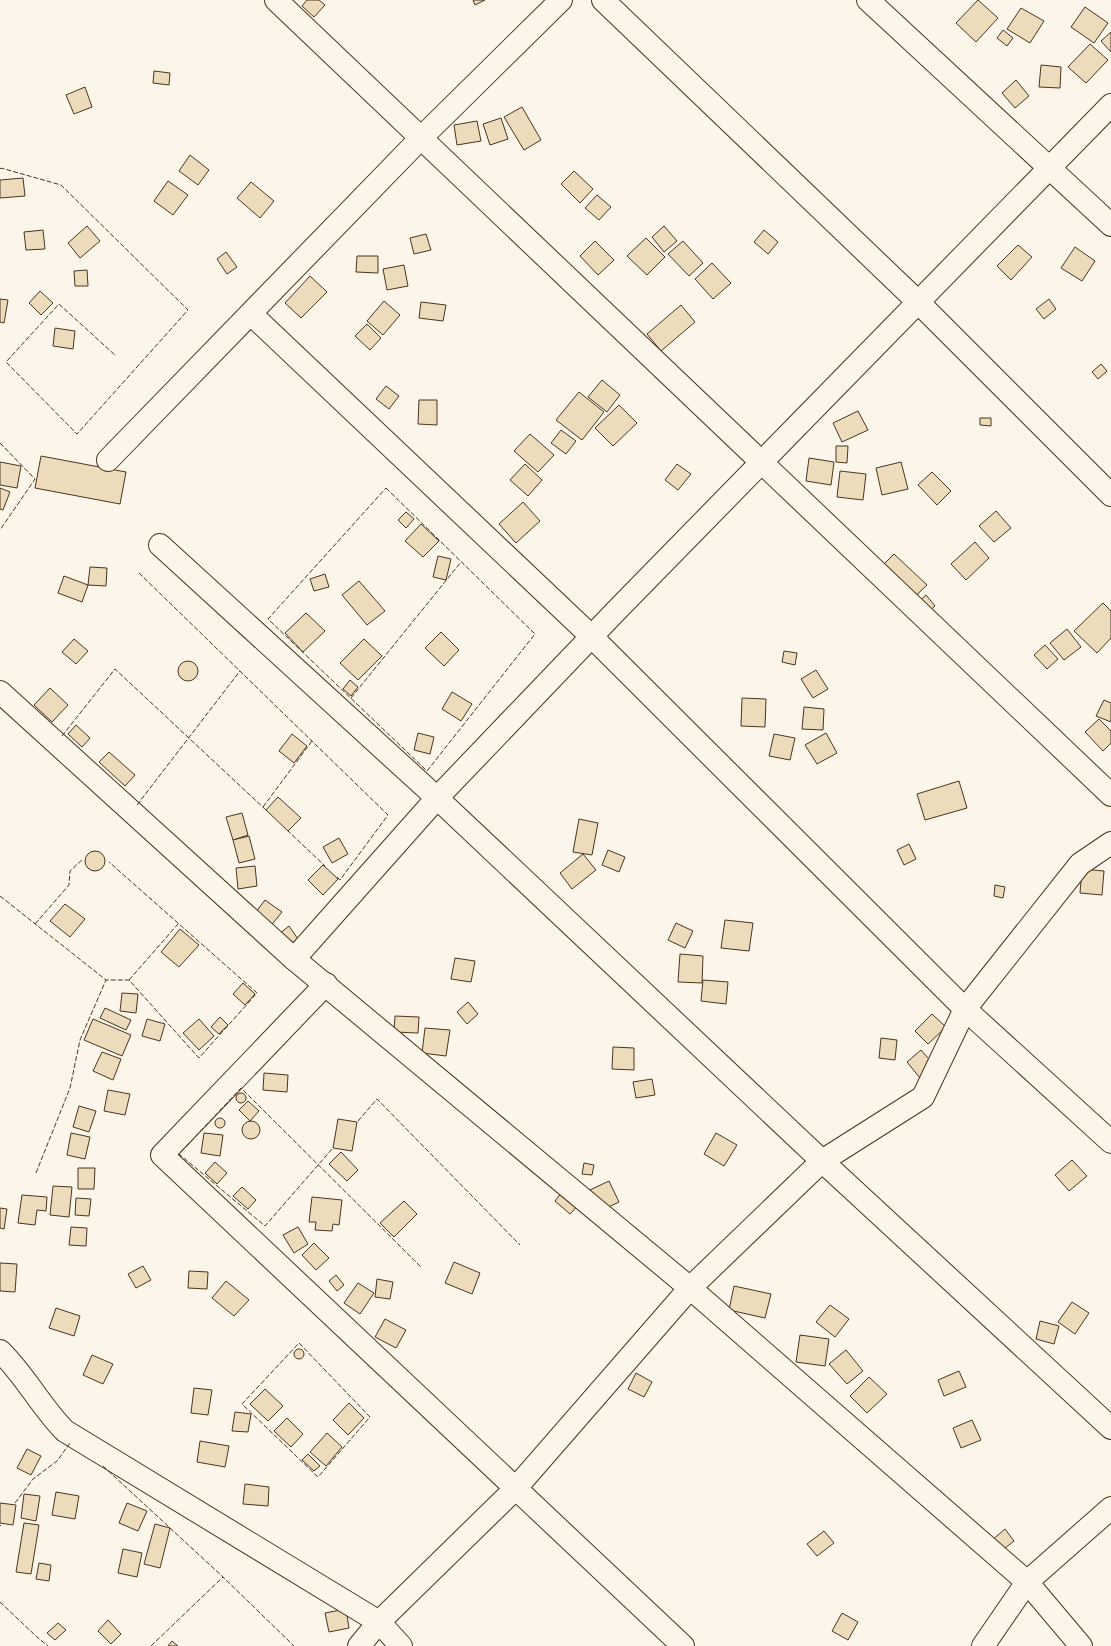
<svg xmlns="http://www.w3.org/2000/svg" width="1111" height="1646" viewBox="0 0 1111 1646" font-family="'Space Grotesk',sans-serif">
  <rect width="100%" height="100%" fill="#fbf6e9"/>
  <g fill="#ecdcbc" stroke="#4a3520">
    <polygon points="307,0 319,0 325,5 314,17 302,6"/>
    <polygon points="473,0 485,0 475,5"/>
    <polygon points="978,0 998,18 976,42 956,23"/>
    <polygon points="1085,7 1108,23 1094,43 1071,27"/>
    <polygon points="1021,8 1044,21 1030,43 1007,29"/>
    <polygon points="1003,30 1013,38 1007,46 997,38"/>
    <polygon points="1111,32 1111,52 1101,41"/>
    <polygon points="1090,44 1108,60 1086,83 1068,67"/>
    <polygon points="1041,65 1061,67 1060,88 1039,87"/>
    <polygon points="154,71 170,73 169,85 153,83"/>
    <polygon points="1016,80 1029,96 1015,108 1002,93"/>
    <polygon points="85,87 92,107 74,114 66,95"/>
    <polygon points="522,107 541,140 524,150 504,117"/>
    <polygon points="501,118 508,139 490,145 483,124"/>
    <polygon points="477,121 481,141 457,145 454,125"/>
    <polygon points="190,155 209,170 198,185 179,171"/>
    <polygon points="574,171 593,189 580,203 561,184"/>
    <polygon points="23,178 25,196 0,198 0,180"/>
    <polygon points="168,181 188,195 173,215 154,201"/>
    <polygon points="251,182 274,201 260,218 237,198"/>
    <polygon points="597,195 611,207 599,220 585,208"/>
    <polygon points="87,226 100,241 80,258 68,243"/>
    <polygon points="664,226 677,241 664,252 652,237"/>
    <polygon points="43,230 45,249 26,250 24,232"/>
    <polygon points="764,230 778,242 768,254 754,242"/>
    <polygon points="426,234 431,250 414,254 410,238"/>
    <polygon points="646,238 665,257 647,275 627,256"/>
    <polygon points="595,241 614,260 598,275 580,256"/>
    <polygon points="683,241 703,263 689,276 668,254"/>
    <polygon points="1018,245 1032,257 1011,280 997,266"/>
    <polygon points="1075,247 1095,261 1082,281 1061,268"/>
    <polygon points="226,252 237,267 227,274 217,259"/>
    <polygon points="357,256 378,256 378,273 356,272"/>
    <polygon points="712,263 731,283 713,299 695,279"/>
    <polygon points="404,265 408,286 387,290 383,269"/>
    <polygon points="87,270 88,286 75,286 74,271"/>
    <polygon points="310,276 327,292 301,318 285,303"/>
    <polygon points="40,291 53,303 41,315 29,303"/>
    <polygon points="0,299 8,300 4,323 0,322"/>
    <polygon points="1049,299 1056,309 1044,319 1036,309"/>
    <polygon points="384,301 400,315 383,335 367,321"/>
    <polygon points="421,302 446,305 443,321 419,318"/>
    <polygon points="681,305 695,322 661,351 647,334"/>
    <polygon points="367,324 381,338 370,350 355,336"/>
    <polygon points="55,328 75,331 73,349 53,346"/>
    <polygon points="1101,364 1107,371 1098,379 1092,372"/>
    <polygon points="602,380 620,395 607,412 588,397"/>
    <polygon points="386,386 399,396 389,409 376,399"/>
    <polygon points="579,392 604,412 582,440 556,420"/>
    <polygon points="419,400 437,400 437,425 418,424"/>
    <polygon points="619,405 637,423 613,446 595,428"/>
    <polygon points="858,411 868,430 842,442 833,423"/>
    <polygon points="980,418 991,418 991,426 980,425"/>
    <polygon points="561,430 576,441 566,454 551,443"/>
    <polygon points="530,434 554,455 538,472 514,451"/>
    <polygon points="836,446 848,446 847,463 836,462"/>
    <polygon points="41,456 126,472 120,504 35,488"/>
    <polygon points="809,458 834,462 831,485 806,481"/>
    <polygon points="0,462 21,466 17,488 0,485"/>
    <polygon points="901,462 908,489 882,495 876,468"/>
    <polygon points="525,464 542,480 528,496 510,480"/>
    <polygon points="677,464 691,474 678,490 665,480"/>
    <polygon points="840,471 866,474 863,500 837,497"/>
    <polygon points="932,472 951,491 937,505 918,485"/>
    <polygon points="0,488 10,492 3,510 0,509"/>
    <polygon points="523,502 540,521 516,543 499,524"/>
    <polygon points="996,511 1011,528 994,542 979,526"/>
    <polygon points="406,512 414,519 406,528 398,520"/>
    <polygon points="421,524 439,541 423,557 405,541"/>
    <polygon points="975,542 989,558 966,580 951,564"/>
    <polygon points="894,554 927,585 910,601 878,570"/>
    <polygon points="438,556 451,559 446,580 433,577"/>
    <polygon points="90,567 107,568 106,586 88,585"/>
    <polygon points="325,574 329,587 314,591 310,579"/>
    <polygon points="64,576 88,585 82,602 58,593"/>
    <polygon points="359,581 385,611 367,625 342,595"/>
    <polygon points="926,595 935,606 925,615 916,604"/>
    <polygon points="1103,603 1111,611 1111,638 1097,653 1074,631"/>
    <polygon points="306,613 325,631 303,652 285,633"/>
    <polygon points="1067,629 1081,647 1064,660 1050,643"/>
    <polygon points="441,632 459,650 444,666 425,648"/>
    <polygon points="74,639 88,651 76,664 62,652"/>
    <polygon points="364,639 382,656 358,680 340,663"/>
    <polygon points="1045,645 1058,659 1047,669 1034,655"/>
    <polygon points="784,651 797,653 795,665 782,662"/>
    <circle cx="188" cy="671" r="10"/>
    <polygon points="816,670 828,689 813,698 801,679"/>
    <polygon points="350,680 358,687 351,696 343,689"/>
    <polygon points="50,688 68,705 52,722 34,705"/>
    <polygon points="452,692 472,704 461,721 442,709"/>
    <polygon points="742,698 766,699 765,727 741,726"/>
    <polygon points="1104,700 1111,703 1111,722 1096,716"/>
    <polygon points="804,707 824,709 823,730 802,729"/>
    <polygon points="1099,719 1111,731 1111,743 1103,751 1085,732"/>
    <polygon points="76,725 90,738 82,747 68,734"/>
    <polygon points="418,733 434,737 430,754 414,750"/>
    <polygon points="826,733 837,753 817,764 805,745"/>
    <polygon points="292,734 307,746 294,763 279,751"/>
    <polygon points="774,734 795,738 790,760 769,756"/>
    <polygon points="109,752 135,775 125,786 99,762"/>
    <polygon points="959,781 967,808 925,820 917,794"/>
    <polygon points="278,797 301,818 288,831 266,810"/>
    <polygon points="242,813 248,835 233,840 226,817"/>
    <polygon points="579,819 598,823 592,855 573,852"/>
    <polygon points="249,836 255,859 239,863 233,840"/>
    <polygon points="339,838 348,854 332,863 323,847"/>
    <polygon points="909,844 916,859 904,865 897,850"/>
    <polygon points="608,850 625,857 619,872 602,865"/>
    <circle cx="95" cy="861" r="10"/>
    <polygon points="583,854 596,870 572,889 560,873"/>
    <polygon points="323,865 338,879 323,895 308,880"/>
    <polygon points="255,866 257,886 238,889 236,868"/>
    <polygon points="1082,869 1104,871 1102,895 1080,893"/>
    <polygon points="995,885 1005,887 1003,898 994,896"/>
    <polygon points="265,900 282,912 269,928 253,916"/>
    <polygon points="65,904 85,919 70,937 50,921"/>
    <polygon points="725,920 753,923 749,951 721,948"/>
    <polygon points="676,923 693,931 685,948 668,940"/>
    <polygon points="289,926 298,939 288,946 279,934"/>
    <polygon points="180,929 199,945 179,967 161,952"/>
    <polygon points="680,954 703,956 702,983 678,982"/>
    <polygon points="455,958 475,961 471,982 451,979"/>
    <polygon points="703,980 728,982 726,1004 701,1001"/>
    <polygon points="243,983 255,994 245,1005 233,994"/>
    <polygon points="122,993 138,994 136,1013 120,1011"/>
    <polygon points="468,1002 478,1014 467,1024 457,1012"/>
    <polygon points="105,1008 131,1020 126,1030 100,1018"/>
    <polygon points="932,1014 946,1027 928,1044 915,1031"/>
    <polygon points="395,1016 419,1017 418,1033 394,1032"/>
    <polygon points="220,1017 228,1025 219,1034 211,1027"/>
    <polygon points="93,1019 131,1035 122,1056 84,1040"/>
    <polygon points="147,1019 165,1024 160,1041 142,1036"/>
    <polygon points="199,1019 214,1036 199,1050 183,1033"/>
    <polygon points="425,1028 450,1030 446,1056 422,1053"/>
    <polygon points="881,1038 897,1040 895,1060 879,1058"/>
    <polygon points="613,1047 634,1048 634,1070 612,1069"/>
    <polygon points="921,1050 935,1066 920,1078 907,1062"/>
    <polygon points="102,1052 121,1059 113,1080 93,1071"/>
    <polygon points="264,1073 288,1075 287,1092 263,1090"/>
    <polygon points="652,1079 655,1095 636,1098 633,1082"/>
    <polygon points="108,1090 130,1094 125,1115 104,1111"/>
    <circle cx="241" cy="1098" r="5"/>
    <polygon points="248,1101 259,1111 250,1121 239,1110"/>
    <polygon points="79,1106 96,1111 89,1132 73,1127"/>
    <circle cx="220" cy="1123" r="5"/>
    <polygon points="338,1119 357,1122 352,1151 333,1148"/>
    <circle cx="251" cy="1130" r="9"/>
    <polygon points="71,1133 90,1137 85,1159 67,1155"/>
    <polygon points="204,1133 223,1135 220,1156 201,1153"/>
    <polygon points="716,1133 737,1145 724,1166 704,1154"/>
    <polygon points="341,1152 358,1170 347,1181 329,1164"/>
    <polygon points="1072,1160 1087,1176 1069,1191 1055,1175"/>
    <polygon points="215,1162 227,1173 217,1184 205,1173"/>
    <polygon points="584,1163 594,1165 592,1175 582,1174"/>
    <polygon points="78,1168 95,1168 94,1189 78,1189"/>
    <polygon points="609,1181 619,1202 600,1211 590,1190"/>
    <polygon points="53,1186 72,1187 69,1217 50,1215"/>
    <polygon points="242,1187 256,1200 248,1209 233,1196"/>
    <polygon points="566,1187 582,1201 570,1214 555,1201"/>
    <polygon points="22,1195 47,1197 46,1211 37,1210 35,1225 18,1223"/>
    <polygon points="312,1197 342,1200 339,1225 333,1224 332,1231 315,1230 316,1222 309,1222"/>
    <polygon points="76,1198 91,1199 89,1216 75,1215"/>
    <polygon points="404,1201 417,1214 394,1237 380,1223"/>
    <polygon points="0,1208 7,1209 4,1229 0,1228"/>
    <polygon points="71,1227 87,1228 86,1246 69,1245"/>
    <polygon points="298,1227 308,1244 294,1253 283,1235"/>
    <polygon points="314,1243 329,1258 316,1270 302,1255"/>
    <polygon points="454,1262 480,1273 472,1294 445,1283"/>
    <polygon points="0,1263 17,1264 15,1292 0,1291"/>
    <polygon points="143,1266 151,1280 136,1288 128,1274"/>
    <polygon points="189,1271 208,1272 207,1289 188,1288"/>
    <polygon points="336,1275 344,1285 337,1291 329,1281"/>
    <polygon points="377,1279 393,1282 390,1299 375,1297"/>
    <polygon points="226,1281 249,1300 234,1316 212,1298"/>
    <polygon points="358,1283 374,1293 360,1314 344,1303"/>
    <polygon points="734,1286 771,1294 765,1318 729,1310"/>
    <polygon points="1072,1302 1089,1313 1075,1334 1058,1322"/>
    <polygon points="830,1305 849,1319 835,1337 816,1322"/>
    <polygon points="56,1308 80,1316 74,1336 49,1328"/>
    <polygon points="385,1319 406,1330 396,1348 375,1337"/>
    <polygon points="1040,1321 1059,1326 1054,1344 1036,1339"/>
    <polygon points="800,1335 829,1339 825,1366 796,1362"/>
    <circle cx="299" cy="1354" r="5"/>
    <polygon points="846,1350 863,1371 847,1384 829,1364"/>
    <polygon points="92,1355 113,1364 103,1384 83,1375"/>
    <polygon points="959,1371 966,1387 944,1396 938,1380"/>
    <polygon points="636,1373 652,1382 644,1397 628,1389"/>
    <polygon points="869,1377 887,1394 867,1413 850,1396"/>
    <polygon points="194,1388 212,1390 208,1415 191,1413"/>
    <polygon points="265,1389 283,1406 268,1421 250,1404"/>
    <polygon points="349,1403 364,1418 348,1435 333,1420"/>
    <polygon points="235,1412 251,1414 248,1432 232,1431"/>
    <polygon points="287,1418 303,1434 291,1447 274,1431"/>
    <polygon points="972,1420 981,1440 961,1448 953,1428"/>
    <polygon points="327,1433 342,1447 326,1466 310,1452"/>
    <polygon points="200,1441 229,1446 225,1467 197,1462"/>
    <polygon points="27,1449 41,1456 31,1475 17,1468"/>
    <polygon points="308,1454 320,1466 314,1471 302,1460"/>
    <polygon points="245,1484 269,1487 268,1506 243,1504"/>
    <polygon points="56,1492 79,1496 75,1519 52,1515"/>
    <polygon points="24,1494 40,1496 36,1521 21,1518"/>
    <polygon points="0,1503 16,1505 13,1525 0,1523"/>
    <polygon points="127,1503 147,1511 138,1531 119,1523"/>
    <polygon points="24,1523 39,1525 31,1574 16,1572"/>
    <polygon points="155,1524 170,1528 160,1568 144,1564"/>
    <polygon points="1005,1529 1014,1541 1000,1552 991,1541"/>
    <polygon points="824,1531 834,1543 817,1556 807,1544"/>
    <polygon points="123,1549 142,1553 137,1577 118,1573"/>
    <polygon points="39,1563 51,1565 49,1581 36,1579"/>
    <polygon points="346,1609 349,1628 329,1632 325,1613"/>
    <polygon points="842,1613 858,1622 848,1640 832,1631"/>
    <polygon points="108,1620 121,1634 111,1644 98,1631"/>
    <polygon points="58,1623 66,1630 55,1640 47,1633"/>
    <polygon points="172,1641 178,1646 168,1646"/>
  </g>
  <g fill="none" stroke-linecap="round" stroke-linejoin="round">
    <g stroke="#4a3520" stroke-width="24">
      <g id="minor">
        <polyline points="276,0 1111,795"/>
        <polyline points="603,0 918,302 1111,495"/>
        <polyline points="868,0 1111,225"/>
        <polyline points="251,314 591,636 965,1009 1111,1142"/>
        <polyline points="108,460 421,138 561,0"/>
        <polyline points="160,545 437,798 822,1161 1111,1428"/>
        <polyline points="0,692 294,959 690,1288 1027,1582 1081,1646"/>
        <polyline points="294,959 437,798 615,612 1111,105"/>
        <polyline points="326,984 162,1155 683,1646"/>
        <path d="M 0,1351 C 25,1375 41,1407 65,1431 L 379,1622 L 401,1646"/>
        <polyline points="359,1646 379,1622 515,1489 690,1288 822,1161 923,1097 965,1009 1080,864 1111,843"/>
        <polyline points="983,1646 1027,1582 1111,1508"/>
      </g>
    </g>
    <use href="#minor" stroke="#fbf6e9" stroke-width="22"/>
    <g stroke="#4a3520" stroke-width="1" stroke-dasharray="5 2" stroke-linecap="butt">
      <polyline points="0,169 1,168 61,185 188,310 77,434 6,362 59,304 116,356"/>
      <polyline points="0,443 35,479 0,530"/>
      <polygon points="386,488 535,634 427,771 268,619"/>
      <polyline points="139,573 388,815 340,880 337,877"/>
      <polyline points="351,698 461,562"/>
      <polyline points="62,736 115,669 267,811"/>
      <polyline points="137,805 240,671"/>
      <polyline points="263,807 312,741"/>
      <polyline points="287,830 325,866"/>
      <polyline points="0,896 106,980 129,980 199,1058 257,993 109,862"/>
      <polyline points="35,924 69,885 70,871 83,859"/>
      <polyline points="129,980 178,924"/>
      <polyline points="358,1121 377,1099 520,1245"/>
      <polyline points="332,1149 265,1226 179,1154 241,1088 421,1267"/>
      <polyline points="36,1173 70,1088 80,1040 106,980"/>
      <polygon points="299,1343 370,1417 318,1477 242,1404"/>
      <polyline points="103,1466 223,1577 294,1646"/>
      <polyline points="15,1503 33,1479 57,1461 70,1443"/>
      <polyline points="0,1526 1,1525"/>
      <polyline points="0,1602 37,1637 48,1646"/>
      <polyline points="151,1646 223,1577"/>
    </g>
  </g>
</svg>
